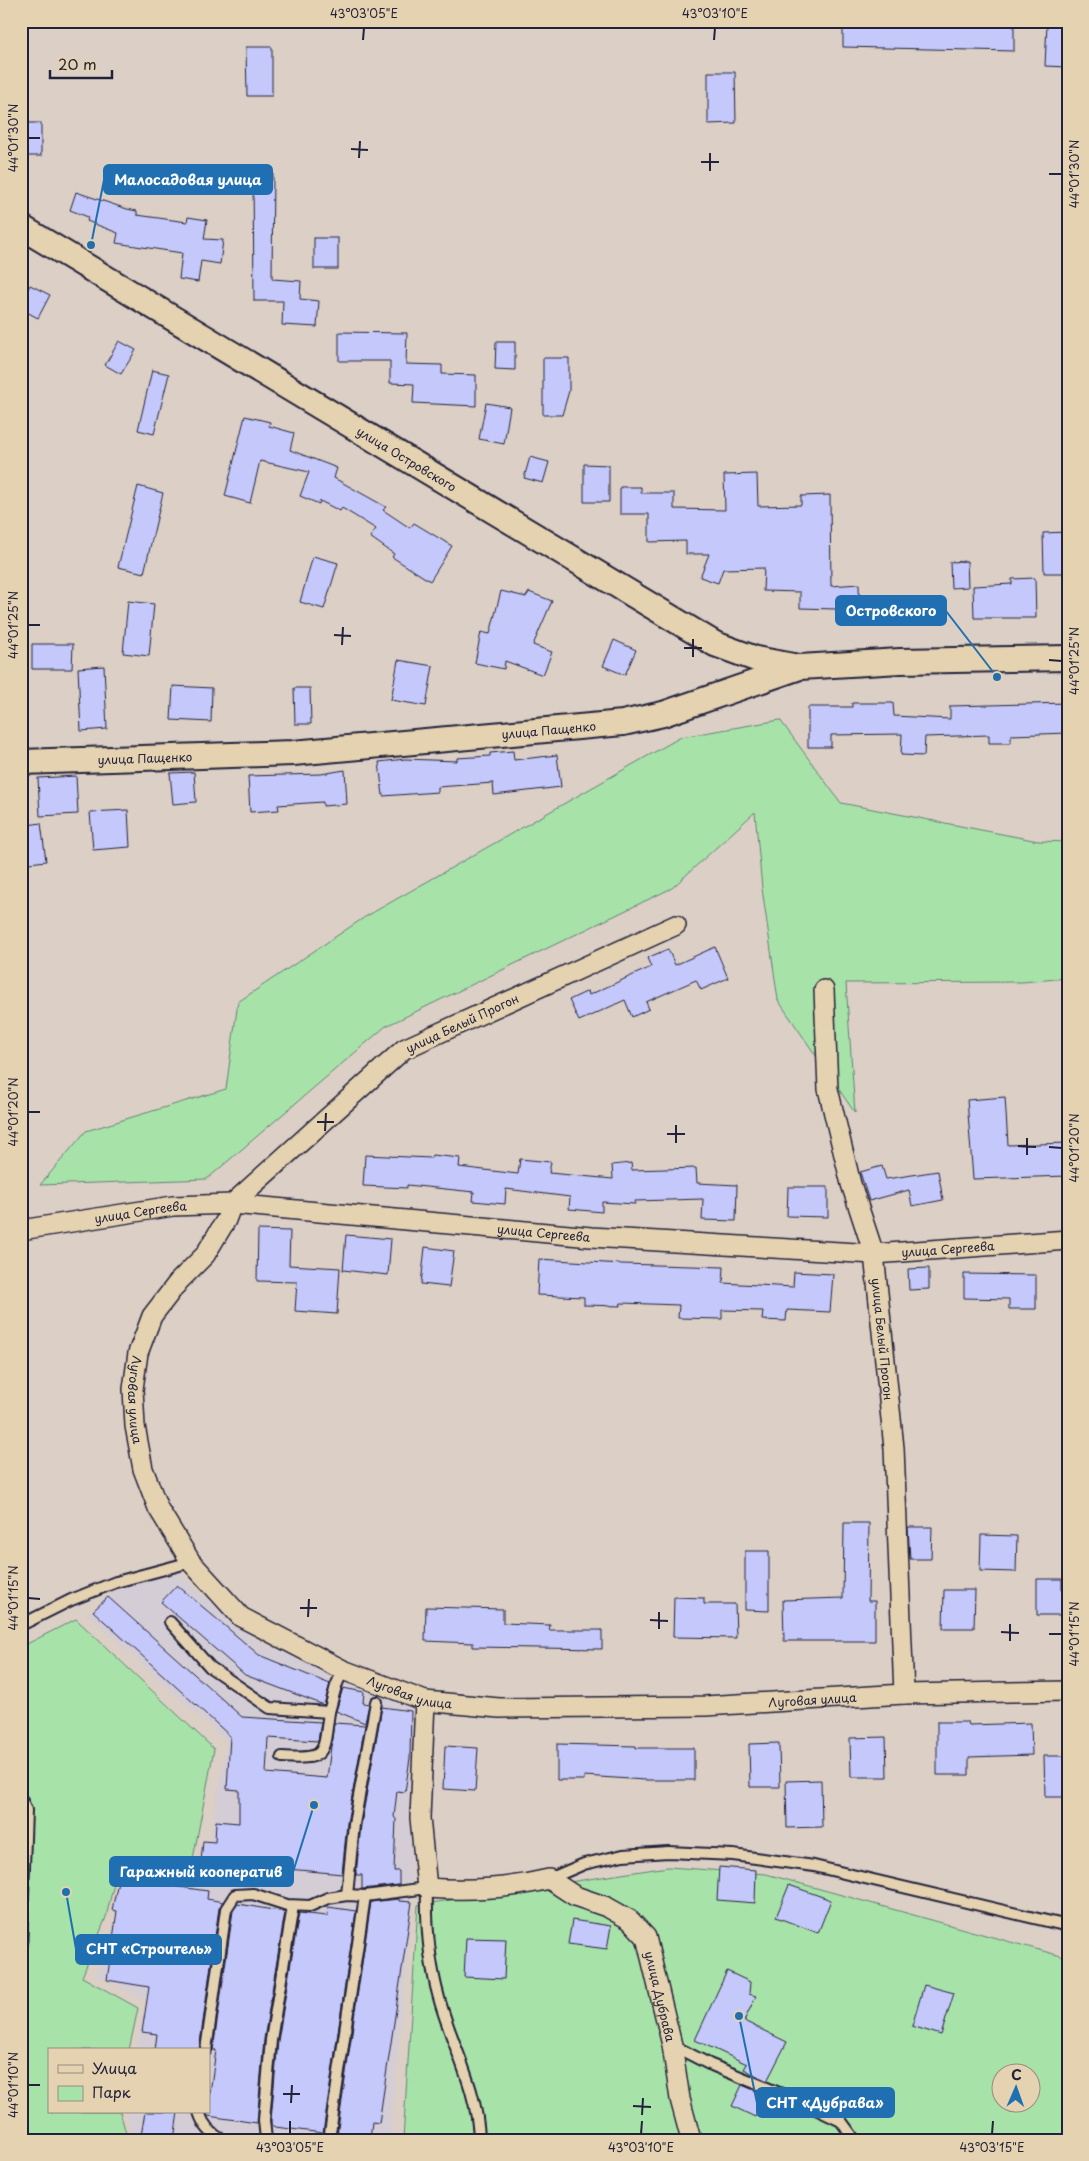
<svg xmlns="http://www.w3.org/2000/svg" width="1089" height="2161" viewBox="0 0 1089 2161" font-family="'Playpen Sans',sans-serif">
  <rect width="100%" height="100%" fill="#dbcfc6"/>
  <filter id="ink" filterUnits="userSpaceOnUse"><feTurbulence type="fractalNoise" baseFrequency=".02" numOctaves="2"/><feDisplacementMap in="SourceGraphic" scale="10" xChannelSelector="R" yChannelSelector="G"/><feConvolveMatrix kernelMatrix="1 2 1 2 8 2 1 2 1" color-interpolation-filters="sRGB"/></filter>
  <g filter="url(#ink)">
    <polygon fill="#d4cdd6" points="173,1570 256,1641 413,1705 411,1917 389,2140 131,2140 126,2112 209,2112 209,2050 136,2050 147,1999 96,1975 113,1927 156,1934 172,1873 205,1868 227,1742 88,1614 110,1593"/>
    <g fill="#a7e3a9" stroke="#648272" fill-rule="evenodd">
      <polygon points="780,720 841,803 1038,841 1068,842 1068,978 1022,982 846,983 855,1113 778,1000 762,888 755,812 672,888 386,1026 207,1179 40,1185 86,1131 226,1089 238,1002 365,917 681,737"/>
      <polygon points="76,1619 214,1749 193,1859 165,1868 120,1857 106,1917 82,1977 138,2008 129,2050 49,2050 49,2112 120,2112 128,2140 21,2140 21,1647"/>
      <path d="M 668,1867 L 766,1874 L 1068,1958 L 1068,2140 L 403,2140 L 418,1905 ZM 1002,2074 L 1032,2074 L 1032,2104 L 1002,2104 Z"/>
    </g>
    <g fill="#c4c8fa" stroke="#22223b">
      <polygon points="843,21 1014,22 1014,51 843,47"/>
      <polygon points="1047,23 1068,24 1068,67 1045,66"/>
      <polygon points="246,47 272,47 272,96 247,96"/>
      <polygon points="708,72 735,72 736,123 708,124"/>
      <rect x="21" y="123" width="20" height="33"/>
      <polygon points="273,173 272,279 301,281 300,299 319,301 317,327 282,325 283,301 254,301 253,174"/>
      <polygon points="76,192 127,209 137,211 137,215 187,222 188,217 207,220 204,239 223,240 220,264 201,261 198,282 179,279 182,253 116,243 118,233 87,221 88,217 70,210"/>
      <rect x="314" y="238" width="24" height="31"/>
      <polygon points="30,285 50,295 38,318 21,309 21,302"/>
      <polygon points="339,332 407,333 406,364 442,365 442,374 476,375 476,406 413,403 414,384 390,383 390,361 339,361"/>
      <polygon points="119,341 136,350 121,374 105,365"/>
      <polygon points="496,342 515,342 515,370 495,369"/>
      <polygon points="543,358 569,358 569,391 562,415 543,415"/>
      <polygon points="152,370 169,374 154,434 138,430"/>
      <polygon points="486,403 510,407 504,444 479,439"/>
      <polygon points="245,416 270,422 269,426 294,433 290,450 337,468 334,478 386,507 383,510 410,528 414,523 452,546 430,581 392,557 394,554 370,537 376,529 342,508 340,511 320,501 319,504 300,496 309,472 260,461 250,503 225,496"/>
      <polygon points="530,457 549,462 543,483 524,478"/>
      <polygon points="584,464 609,465 609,502 584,502"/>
      <polygon points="757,474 758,506 801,505 801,496 830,495 831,586 859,584 860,621 837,621 836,609 800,608 800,592 763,591 764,568 723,569 718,583 700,577 709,554 686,554 686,541 649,542 649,514 620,514 620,487 641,487 641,493 674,493 674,509 725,510 724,475"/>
      <polygon points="138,486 163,493 144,573 118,567"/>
      <polygon points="1068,532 1068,573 1044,573 1043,533"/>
      <polygon points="313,556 338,563 324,609 300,602"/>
      <polygon points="967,561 968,587 951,588 950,562"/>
      <polygon points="1035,578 1036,618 974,618 973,586 1012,584 1012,579"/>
      <polygon points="501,591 526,597 529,592 552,601 533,645 552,652 543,675 505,661 504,669 475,663 481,632 490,634"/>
      <polygon points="128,601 154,604 149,656 123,653"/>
      <polygon points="614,640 636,650 625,675 603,666"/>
      <polygon points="32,644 73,644 72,669 32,669"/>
      <polygon points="398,660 433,666 426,706 391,700"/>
      <polygon points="104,666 107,729 81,731 78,668"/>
      <polygon points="173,686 212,688 211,722 171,720"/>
      <polygon points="294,688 310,688 311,724 295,724"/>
      <polygon points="852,703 893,703 894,716 950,719 950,706 1068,703 1068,733 1011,735 1011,743 989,743 989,735 925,737 924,756 901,755 902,734 831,735 831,747 808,747 808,707 852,707"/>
      <polygon points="513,751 514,760 557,755 561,787 494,795 493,783 438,787 438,792 383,796 379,762 405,759 457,761 457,758 490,756 490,753"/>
      <polygon points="345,770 347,804 323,806 323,802 278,805 279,810 250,812 248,776 321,774"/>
      <polygon points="194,772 196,802 173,804 170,773"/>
      <polygon points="76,776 78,814 40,816 38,778"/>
      <polygon points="128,810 130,847 93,850 90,812"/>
      <polygon points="41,823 46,861 21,864 21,826"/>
      <polygon points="715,947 728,978 701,990 696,980 646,1002 649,1009 632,1017 625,1000 579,1021 569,1000 588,991 589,995 651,967 647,958 668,949 675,965"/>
      <polygon points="1005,1097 1008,1145 1068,1143 1068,1176 973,1179 967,1100"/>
      <polygon points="365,1155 431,1158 432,1155 460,1158 459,1167 518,1174 520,1159 551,1162 549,1173 613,1179 612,1165 631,1163 632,1170 696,1168 697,1183 737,1185 736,1221 702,1220 703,1199 635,1201 635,1204 602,1202 602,1212 569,1209 570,1197 506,1189 505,1204 473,1201 474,1192 407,1185 407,1188 363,1186"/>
      <polygon points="882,1166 886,1179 938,1171 943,1200 912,1206 909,1190 869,1201 860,1172"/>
      <polygon points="788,1187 828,1187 828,1217 787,1216"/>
      <polygon points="258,1230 290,1231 289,1265 340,1268 337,1314 295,1311 297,1282 257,1281"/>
      <polygon points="346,1235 391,1239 388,1275 343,1270"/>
      <polygon points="425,1247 454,1251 449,1287 421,1284"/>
      <polygon points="539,1259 622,1264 724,1267 723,1283 793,1287 794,1272 833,1274 830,1312 787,1310 786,1321 762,1320 763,1311 722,1310 722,1319 678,1318 679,1305 621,1303 620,1306 584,1305 584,1297 537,1295"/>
      <polygon points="929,1268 929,1289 909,1290 908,1269"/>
      <polygon points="964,1274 1036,1275 1036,1309 1009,1309 1009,1299 964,1298"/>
      <polygon points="844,1523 869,1523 868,1601 875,1601 875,1641 784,1641 783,1600 843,1598"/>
      <polygon points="908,1527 932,1527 931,1559 910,1559"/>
      <polygon points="981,1535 1017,1536 1016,1572 980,1571"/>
      <polygon points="745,1551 769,1551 769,1611 745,1610"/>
      <polygon points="1037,1579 1062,1579 1062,1590 1068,1590 1068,1615 1037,1615"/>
      <polygon points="177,1585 259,1655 330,1684 324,1705 245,1675 161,1602"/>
      <polygon points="944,1590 975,1590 974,1628 943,1628"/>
      <polygon points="108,1597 242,1717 321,1722 318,1741 268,1738 266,1773 327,1778 334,1723 365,1725 347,1823 342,1874 201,1861 203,1841 215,1842 216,1821 239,1823 239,1790 227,1789 230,1736 93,1611"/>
      <polygon points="674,1597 704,1598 704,1604 735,1604 736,1638 673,1637"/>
      <polygon points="426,1607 503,1609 503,1623 550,1625 549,1630 602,1630 602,1649 473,1647 473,1643 425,1641"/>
      <polygon points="343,1688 364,1692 363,1703 369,1704 365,1723 336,1711"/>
      <polygon points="382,1707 411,1711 410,1758 405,1792 397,1791 394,1817 396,1819 394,1871 399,1871 399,1885 362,1889 362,1875 356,1875 361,1825"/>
      <polygon points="937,1722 968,1722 969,1725 1031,1723 1032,1755 969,1757 969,1775 937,1775"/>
      <polygon points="886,1737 887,1777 851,1777 850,1738"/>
      <polygon points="779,1743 780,1787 750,1787 749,1744"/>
      <polygon points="557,1744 636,1746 636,1748 694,1748 694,1780 645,1780 584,1776 584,1780 557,1780"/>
      <polygon points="445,1746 478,1748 475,1791 443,1789"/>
      <polygon points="1044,1756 1068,1756 1068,1797 1045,1797"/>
      <polygon points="821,1780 822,1827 787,1828 786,1781"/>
      <polygon points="122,1862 154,1869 151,1883 208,1891 207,1899 223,1902 219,1908 199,2050 155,2050 157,2034 142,2032 149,1987 107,1980 117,1911 112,1910"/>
      <polygon points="719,1867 756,1870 755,1903 717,1900"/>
      <polygon points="789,1885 831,1900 818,1933 776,1917"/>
      <polygon points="399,1899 399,1901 412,1902 379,2123 372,2122 370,2140 344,2140 345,2136 337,2135 371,1902"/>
      <polygon points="238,1904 285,1912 264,2039 257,2123 208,2116 207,2114 216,2050 213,2050 233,1911"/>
      <polygon points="328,1907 356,1911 323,2133 275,2127 271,2125 271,2120 278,2041 299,1913 327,1916"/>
      <polygon points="572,1920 611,1926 607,1949 568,1944"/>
      <polygon points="466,1938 506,1939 504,1979 464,1977"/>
      <polygon points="727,1971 750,1982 749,1994 756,1996 744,2021 787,2042 767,2081 744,2069 747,2064 695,2040"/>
      <polygon points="924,1985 954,1993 941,2035 912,2026"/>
      <polygon points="742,2085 761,2093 759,2096 764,2098 755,2117 732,2106"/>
      <polygon points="145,2112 178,2112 174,2140 140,2140"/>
    </g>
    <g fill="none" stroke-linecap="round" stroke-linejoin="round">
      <g stroke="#22223b" stroke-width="14">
        <g id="service">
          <polyline points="170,1622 210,1667 270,1708 329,1712 336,1686 343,1670"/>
          <polyline points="21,1625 71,1600 116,1582 191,1562"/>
          <path d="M 282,1757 C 328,1760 323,1754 329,1712"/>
          <polyline points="21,1799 26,1810 21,1952"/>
          <polyline points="549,1879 584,1864 623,1855 668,1852 733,1855 814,1866 1068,1926"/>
          <polyline points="347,1895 354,1824 376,1702"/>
          <polyline points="672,2045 709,2064 801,2102 841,2121 855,2140"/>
          <path d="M 206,2050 L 226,1909 L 235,1895 L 253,1894 L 287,1905 L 310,1906 L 328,1898 L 347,1895 L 365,1896 L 427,1888 C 426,1925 429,1962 439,1998 C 452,2046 478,2089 479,2140"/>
          <path d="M 199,2112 C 203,2125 210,2134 223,2140"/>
          <polyline points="266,2140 264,2120 271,2040 293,1906"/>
          <polyline points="329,2140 365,1896"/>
        </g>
      </g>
      <g stroke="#22223b" stroke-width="22">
        <g id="minor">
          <path id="s1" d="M 676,925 L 404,1049 L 232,1204 L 226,1220 L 205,1255 L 179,1281 L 152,1316 L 138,1353 L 133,1389 L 135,1426 L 143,1469 L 158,1508 L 191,1562 L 241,1617 L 343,1670 L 425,1701 L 499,1708 L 705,1706 L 904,1694 L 1068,1691"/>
          <path id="s2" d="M 824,990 L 828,1089 L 851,1184 L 874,1254 L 894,1448 L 904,1694"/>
          <path id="s3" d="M 21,1230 L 173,1206 L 232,1204 L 591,1237 L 874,1254 L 1068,1240"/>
          <path id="s4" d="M 425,1701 L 420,1818 L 427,1888 C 469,1891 508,1889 549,1879 L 575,1896 L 607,1907 L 630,1920 L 646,1937 L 672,2045 L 680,2099 L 691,2140"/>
        </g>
      </g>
      <g stroke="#22223b" stroke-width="28">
        <g id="tertiary">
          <path id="s5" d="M 21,227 L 715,644 L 756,659 L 799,667"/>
          <path id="s6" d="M 21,762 L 293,753 L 623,723 L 663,714 L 800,667 L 900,661 L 1068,658"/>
        </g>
      </g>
      <use href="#service" stroke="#e5d2b0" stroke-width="10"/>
      <use href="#minor" stroke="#e5d2b0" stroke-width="19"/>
      <use href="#tertiary" stroke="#e5d2b0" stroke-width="24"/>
    </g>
  </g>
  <path fill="none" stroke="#22223b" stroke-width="2" d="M 363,40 L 364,28M 714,40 L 715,28M 28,138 L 40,138M 351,149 L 368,150M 359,158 L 360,141M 701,162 L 719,162M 710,171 L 710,153M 1049,174 L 1062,174M 28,625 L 40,625M 334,635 L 351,636M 342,645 L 343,627M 684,648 L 702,648M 693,657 L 693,639M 1049,660 L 1062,661M 28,1112 L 40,1112M 317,1122 L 334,1122M 325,1131 L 326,1113M 667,1134 L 685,1134M 676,1143 L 676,1125M 1018,1146 L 1036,1147M 1049,1147 L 1062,1148M 1027,1155 L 1027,1138M 28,1598 L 40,1599M 300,1608 L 317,1608M 308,1617 L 309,1599M 650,1620 L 668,1621M 659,1629 L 659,1612M 1001,1632 L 1019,1633M 1049,1634 L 1062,1634M 1010,1641 L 1010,1624M 28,2085 L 40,2085M 283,2094 L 300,2094M 291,2103 L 292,2085M 633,2106 L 651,2107M 642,2115 L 643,2098M 290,2134 L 290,2121M 641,2134 L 642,2121M 992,2134 L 993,2121"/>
  <g text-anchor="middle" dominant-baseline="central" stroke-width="5" stroke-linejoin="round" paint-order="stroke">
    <g font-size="12" fill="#22223b" stroke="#e5d2b0">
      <text stroke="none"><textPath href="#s5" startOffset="450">улица Островского</textPath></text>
      <text stroke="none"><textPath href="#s6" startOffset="529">улица Пащенко</textPath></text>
      <text stroke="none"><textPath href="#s6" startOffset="124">улица Пащенко</textPath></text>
      <text transform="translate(462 1023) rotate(-25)">улица Белый Прогон</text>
      <text stroke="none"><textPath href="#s3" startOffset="121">улица Сергеева</textPath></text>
      <text stroke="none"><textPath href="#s3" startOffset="526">улица Сергеева</textPath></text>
      <text stroke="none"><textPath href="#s3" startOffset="931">улица Сергеева</textPath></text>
      <text stroke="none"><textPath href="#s2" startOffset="356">улица Белый Прогон</textPath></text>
      <text stroke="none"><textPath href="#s1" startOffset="756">Луговая улица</textPath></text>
      <text stroke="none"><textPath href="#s1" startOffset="1191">Луговая улица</textPath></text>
      <text stroke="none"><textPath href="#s1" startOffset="1596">Луговая улица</textPath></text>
      <text stroke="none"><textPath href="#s4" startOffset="486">улица Дубрава</textPath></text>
    </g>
  </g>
  <path fill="none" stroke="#1f6fb2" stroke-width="2" d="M91 245L104 180M997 677L946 611M314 1805L293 1872M66 1892L76 1949M739 2016L757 2103"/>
  <g fill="#1f6fb2" stroke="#e5d2b0" stroke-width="2">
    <circle cx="91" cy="245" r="5"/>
    <circle cx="997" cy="677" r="5"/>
    <circle cx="314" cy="1805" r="5"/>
    <circle cx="66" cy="1892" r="5"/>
    <circle cx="739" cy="2016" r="5"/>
  </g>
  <g fill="#1f6fb2" stroke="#1f6fb2" stroke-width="2">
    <rect x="104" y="165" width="168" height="29" rx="5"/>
    <rect x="836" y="596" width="110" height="29" rx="5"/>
    <rect x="110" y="1857" width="183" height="29" rx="5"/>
    <rect x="76" y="1935" width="145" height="29" rx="5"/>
    <rect x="757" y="2088" width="137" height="29" rx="5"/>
  </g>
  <g font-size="14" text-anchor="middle" font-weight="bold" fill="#fff">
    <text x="188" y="185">Малосадовая улица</text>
    <text x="891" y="616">Островского</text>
    <text x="201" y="1877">Гаражный кооператив</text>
    <text x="149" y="1954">СНТ «Строитель»</text>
    <text x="825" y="2108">СНТ «Дубрава»</text>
  </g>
  <rect width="1089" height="2161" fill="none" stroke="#e5d2b0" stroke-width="55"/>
  <rect x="48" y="2048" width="162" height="65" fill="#e5d2b0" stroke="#978c81"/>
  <rect x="58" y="2065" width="25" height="8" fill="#e5d2b0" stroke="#978c81"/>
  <text x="92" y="2074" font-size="15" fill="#22223b">Улица</text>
  <rect x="58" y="2086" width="25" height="15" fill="#a7e3a9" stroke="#978c81"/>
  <text x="92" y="2098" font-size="15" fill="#22223b">Парк</text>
  <g transform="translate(1016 2088) rotate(2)"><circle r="24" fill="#e5d2b0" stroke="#978c81"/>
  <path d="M0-4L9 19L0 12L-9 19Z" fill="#1f6fb2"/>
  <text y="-8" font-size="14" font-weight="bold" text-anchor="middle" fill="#22223b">С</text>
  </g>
  <path d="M50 70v8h62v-8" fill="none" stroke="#22223b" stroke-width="2.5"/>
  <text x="58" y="70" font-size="15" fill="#22223b" stroke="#e5d2b0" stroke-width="4" paint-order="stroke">20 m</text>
  <rect x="28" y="28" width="1034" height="2106" fill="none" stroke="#22223b" stroke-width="2"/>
  <g font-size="12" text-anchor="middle" fill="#22223b">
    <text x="364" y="18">43°03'05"E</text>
    <text x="715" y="18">43°03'10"E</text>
    <text transform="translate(14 138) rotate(-90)" y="4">44°01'30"N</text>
    <text transform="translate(1075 174) rotate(-90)" y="4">44°01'30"N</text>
    <text transform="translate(14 625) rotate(-90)" y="4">44°01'25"N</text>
    <text transform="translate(1075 661) rotate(-90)" y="4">44°01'25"N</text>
    <text transform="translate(14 1112) rotate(-90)" y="4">44°01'20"N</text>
    <text transform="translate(1075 1148) rotate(-90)" y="4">44°01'20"N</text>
    <text transform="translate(14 1598) rotate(-90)" y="4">44°01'15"N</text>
    <text transform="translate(1075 1634) rotate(-90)" y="4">44°01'15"N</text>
    <text transform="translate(14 2085) rotate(-90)" y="4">44°01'10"N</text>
    <text x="290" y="2152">43°03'05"E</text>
    <text x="641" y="2152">43°03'10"E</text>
    <text x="992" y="2152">43°03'15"E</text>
  </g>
</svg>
